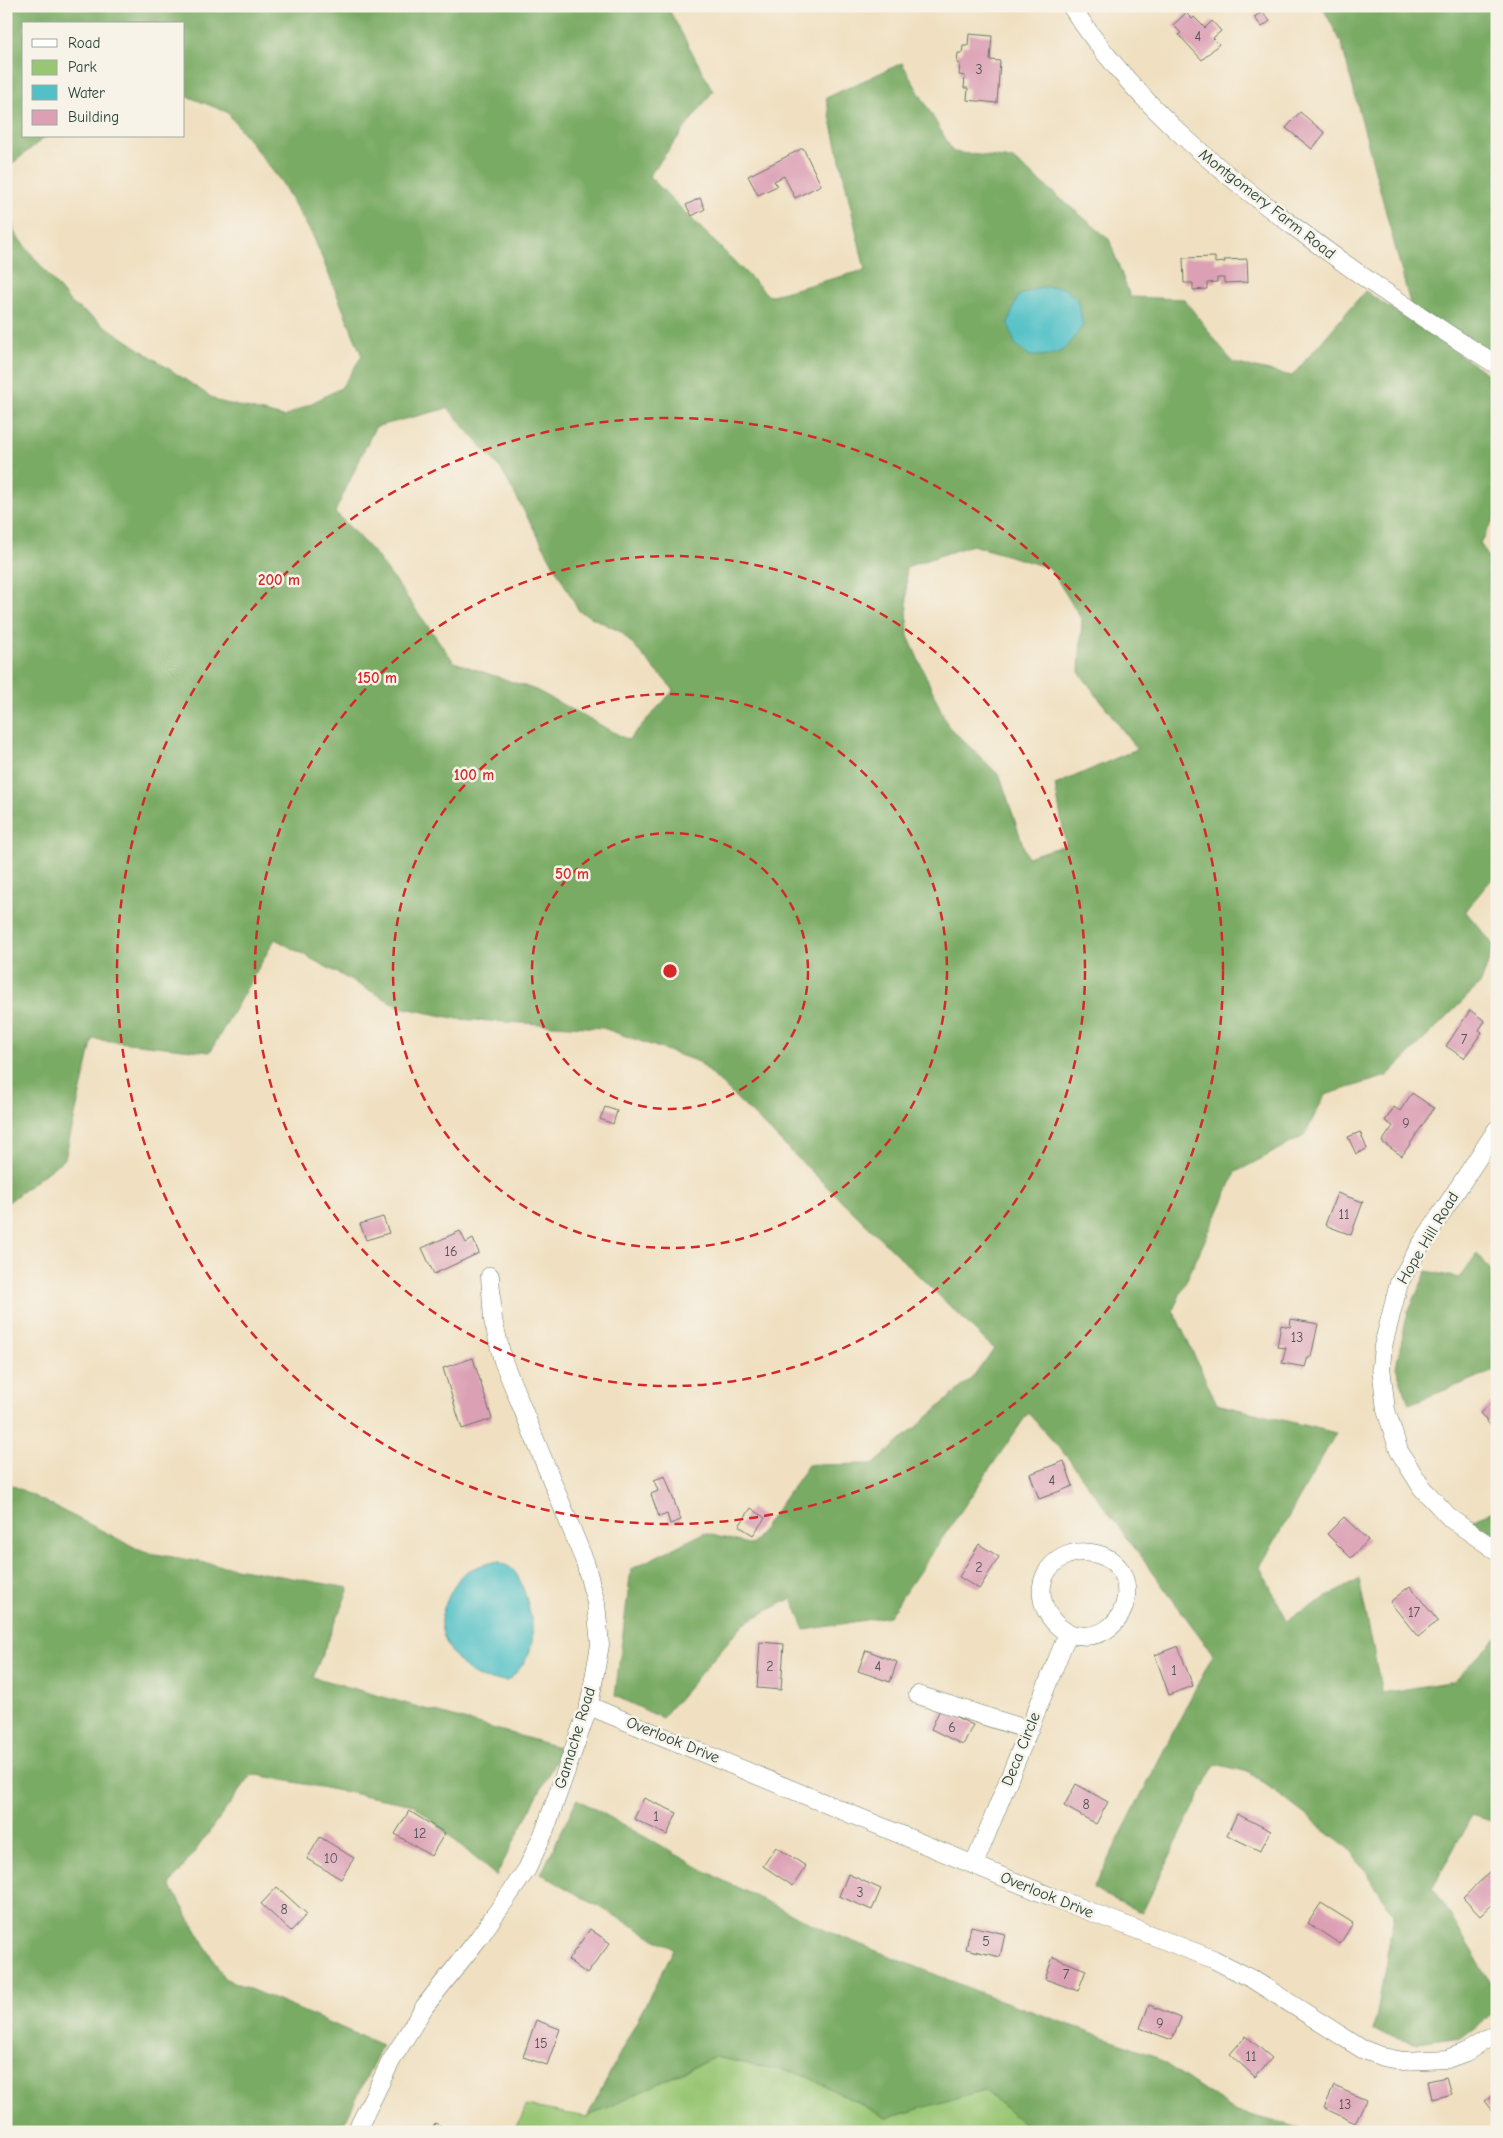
<svg xmlns="http://www.w3.org/2000/svg" width="1503" height="2138" viewBox="0 0 1503 2138" font-family="'Comic Neue',sans-serif">
  <rect width="100%" height="100%" fill="#f7f3e8"/>
  <filter id="ink" filterUnits="userSpaceOnUse"><feTurbulence type="fractalNoise" baseFrequency=".02" numOctaves="2"/><feDisplacementMap in="SourceGraphic" scale="10" xChannelSelector="R" yChannelSelector="G"/><feConvolveMatrix kernelMatrix="1 2 1 2 8 2 1 2 1" color-interpolation-filters="sRGB"/></filter>
  <filter id="wash" filterUnits="userSpaceOnUse"><feTurbulence type="fractalNoise" baseFrequency=".0096" numOctaves="4" result="noise"/><feDisplacementMap in="SourceGraphic" scale="20" xChannelSelector="R" yChannelSelector="G"/><feGaussianBlur stdDeviation="1.12" result="paint"/><feColorMatrix in="noise" values="0 0 0 0 0 0 0 0 0 0 0 0 0 0 0 0 0 1.4 0 .05"/><feComposite in="paint" operator="in"/></filter>
  <g filter="url(#wash)">
    <rect width="100%" height="100%" fill="#f0e0c1"/>
    <polygon fill="#99c673" stroke="#5c8254" points="715,2057 802,2074 887,2118 984,2090 1034,2132 515,2132 526,2106 587,2117"/>
    <g fill="#7aab65" stroke="#4c744c" fill-rule="evenodd">
      <path d="M 6,6 L 667,6 L 713,91 L 649,176 L 769,296 L 865,270 L 826,98 L 902,63 L 953,152 L 1013,159 L 1109,239 L 1130,297 L 1184,299 L 1233,363 L 1292,376 L 1365,291 L 1497,380 L 1497,514 L 1480,543 L 1497,572 L 1497,873 L 1465,911 L 1494,945 L 1481,983 L 1387,1076 L 1325,1095 L 1304,1136 L 1236,1172 L 1173,1310 L 1217,1404 L 1336,1433 L 1260,1567 L 1287,1620 L 1359,1579 L 1382,1693 L 1454,1681 L 1497,1637 L 1497,1823 L 1472,1815 L 1433,1887 L 1497,1993 L 1497,2011 L 1462,2037 L 1418,2043 L 1374,2031 L 1394,1914 L 1350,1849 L 1249,1772 L 1215,1764 L 1142,1913 L 1093,1889 L 1213,1654 L 1068,1458 L 1028,1413 L 889,1616 L 805,1630 L 792,1598 L 744,1623 L 662,1718 L 615,1696 L 631,1569 L 704,1533 L 752,1545 L 808,1465 L 874,1464 L 973,1377 L 994,1349 L 699,1062 L 603,1028 L 458,1019 L 400,1007 L 275,939 L 210,1052 L 93,1039 L 65,1158 L 6,1204 L 6,199 L 15,234 L 71,303 L 217,401 L 284,417 L 341,388 L 362,356 L 314,238 L 282,183 L 227,112 L 184,95 L 184,24 L 24,24 L 24,136 L 46,136 L 6,169 ZM 448,408 L 501,469 L 579,611 L 621,632 L 674,690 L 628,740 L 536,690 L 454,662 L 376,555 L 335,512 L 375,427 ZM 972,545 L 1050,568 L 1082,620 L 1079,672 L 1137,749 L 1055,785 L 1066,845 L 1027,857 L 1000,776 L 948,726 L 908,636 L 906,567 Z"/>
      <polygon points="1322,6 1497,6 1497,365 1412,311 1341,42"/>
      <polygon points="1477,1254 1497,1277 1497,1370 1409,1404 1396,1367 1408,1312 1427,1271 1459,1278"/>
      <polygon points="6,1482 144,1552 349,1588 313,1677 562,1748 496,1876 414,1805 252,1774 170,1885 224,1978 382,2045 340,2132 6,2132"/>
      <polygon points="1497,1510 1497,1536 1471,1520"/>
      <polygon points="577,1799 722,1880 827,1931 989,1996 1149,2053 1237,2112 1316,2132 1034,2132 984,2090 887,2118 802,2074 715,2057 587,2117 674,1949 541,1874"/>
    </g>
    <g fill="#52c1c7" stroke="#387f7e">
      <path d="M 1041,287 L 1062,287 L 1077,299 L 1083,325 C 1065,351 1063,356 1030,356 L 1015,344 L 1008,323 L 1018,296 Z"/>
      <path d="M 498,1561 C 503,1564 511,1567 514,1571 C 525,1584 535,1626 532,1642 C 530,1658 519,1671 507,1681 C 500,1680 491,1681 484,1679 C 462,1672 443,1646 441,1624 C 439,1613 455,1582 462,1575 C 472,1567 486,1564 498,1561 Z"/>
    </g>
    <g id="blocks">
      <g fill="#dca0b5">
        <polygon points="1262,12 1270,21 1262,27 1254,17"/>
        <polygon points="1186,13 1192,19 1194,17 1205,28 1212,21 1221,31 1213,38 1219,44 1202,60 1179,35 1181,33 1173,25"/>
        <polygon points="969,34 992,36 990,60 1000,61 997,103 967,100 968,88 964,88 965,76 959,75 960,64 957,63 958,53 962,53 963,46 968,46"/>
        <polygon points="1300,112 1325,133 1312,149 1286,128"/>
        <polygon points="803,148 821,185 795,198 784,176 774,181 777,186 758,195 748,176"/>
        <polygon points="700,198 705,209 692,216 686,205"/>
        <polygon points="1215,257 1215,263 1225,262 1224,260 1247,259 1248,282 1224,283 1224,278 1217,278 1217,282 1207,283 1207,289 1193,290 1193,283 1184,283 1183,258"/>
        <polygon points="1470,1010 1485,1021 1479,1030 1482,1032 1464,1058 1446,1046"/>
        <polygon points="1412,1093 1434,1108 1402,1156 1382,1142 1393,1126 1385,1121 1394,1107 1400,1111"/>
        <polygon points="605,1107 617,1111 613,1124 600,1119"/>
        <polygon points="1360,1132 1367,1149 1356,1154 1348,1137"/>
        <polygon points="1337,1193 1363,1202 1351,1235 1325,1225"/>
        <polygon points="383,1217 389,1233 366,1240 360,1224"/>
        <polygon points="460,1231 466,1243 473,1239 479,1253 434,1274 422,1248"/>
        <polygon points="1291,1319 1318,1324 1311,1357 1308,1357 1305,1367 1282,1363 1286,1348 1277,1347 1281,1325 1290,1327"/>
        <polygon points="473,1358 492,1419 462,1429 443,1368"/>
        <polygon points="1497,1398 1497,1433 1480,1413"/>
        <polygon points="1064,1461 1073,1486 1039,1499 1030,1474"/>
        <polygon points="665,1476 681,1520 670,1524 667,1514 659,1517 651,1494 658,1491 654,1480"/>
        <polygon points="751,1508 765,1518 753,1535 739,1526"/>
        <polygon points="1344,1517 1368,1540 1351,1558 1327,1534"/>
        <polygon points="979,1544 999,1557 979,1589 959,1577"/>
        <polygon points="1410,1586 1438,1621 1418,1637 1390,1602"/>
        <polygon points="760,1642 784,1644 781,1690 757,1688"/>
        <polygon points="1178,1646 1193,1686 1169,1695 1155,1655"/>
        <polygon points="866,1650 897,1662 890,1682 858,1671"/>
        <polygon points="940,1709 973,1725 963,1745 931,1729"/>
        <polygon points="1076,1784 1108,1802 1096,1824 1064,1806"/>
        <polygon points="644,1798 677,1813 667,1835 634,1819"/>
        <polygon points="409,1811 445,1833 431,1856 395,1834"/>
        <polygon points="1237,1814 1271,1831 1260,1851 1227,1835"/>
        <polygon points="320,1837 354,1858 341,1879 307,1859"/>
        <polygon points="776,1847 806,1866 793,1886 763,1866"/>
        <polygon points="1497,1865 1497,1900 1480,1916 1463,1898"/>
        <polygon points="848,1874 881,1889 872,1910 839,1896"/>
        <polygon points="277,1887 307,1914 291,1931 261,1904"/>
        <polygon points="1321,1903 1353,1923 1340,1944 1308,1923"/>
        <polygon points="971,1926 1005,1934 1000,1957 966,1949"/>
        <polygon points="590,1929 610,1943 587,1974 568,1960"/>
        <polygon points="1053,1957 1086,1970 1078,1991 1045,1979"/>
        <polygon points="1149,2005 1181,2018 1172,2040 1140,2028"/>
        <polygon points="536,2020 560,2029 547,2065 523,2057"/>
        <polygon points="1246,2036 1272,2058 1255,2077 1230,2054"/>
        <polygon points="1446,2077 1451,2094 1432,2099 1428,2081"/>
        <polygon points="1334,2086 1366,2100 1355,2123 1324,2108"/>
        <polygon points="1497,2092 1497,2118 1484,2102"/>
        <polygon points="435,2123 453,2132 431,2132"/>
      </g>
    </g>
  </g>
  <g filter="url(#ink)">
    <use href="#blocks" fill-opacity="0" stroke="#687665" stroke-width="1"/>
    <g fill="none" stroke-linecap="round" stroke-linejoin="round">
      <g stroke="#687665" stroke-width="19">
        <g id="minor">
          <path d="M 1071,6 C 1129,96 1211,165 1296,228 C 1361,277 1428,322 1497,365"/>
          <polyline points="1497,1129 1420,1246 1399,1283 1383,1346 1381,1367 1386,1410 1399,1451 1422,1488 1451,1519 1497,1551"/>
          <polyline points="918,1695 1029,1730"/>
          <polyline points="589,1706 1052,1897 1213,1959 1252,1979 1362,2049 1383,2057 1403,2061 1447,2059 1466,2052 1497,2033"/>
          <path d="M 974,1865 L 1068,1633 C 1127,1652 1149,1568 1097,1554 C 1085,1551 1074,1551 1063,1557 C 1030,1575 1038,1617 1068,1633"/>
          <polyline points="356,2132 391,2061 425,2006 478,1939 527,1869 545,1830 589,1706 600,1645 596,1603 585,1562 503,1361 493,1320 490,1276"/>
        </g>
      </g>
      <use href="#minor" stroke="#fff" stroke-width="18"/>
    </g>
  </g>
  <g fill="none" stroke="#d62828" stroke-width="2.5" stroke-dasharray="9 6">
    <circle cx="670" cy="971" r="138"/>
    <circle cx="670" cy="971" r="277"/>
    <circle cx="670" cy="971" r="415"/>
    <circle cx="670" cy="971" r="553"/>
  </g>
  <g text-anchor="middle" dominant-baseline="central" stroke-width="5" stroke-linejoin="round" paint-order="stroke">
    <g font-size="14" fill="#4e5654">
      <text x="1198" y="36">4</text>
      <text x="979" y="69">3</text>
      <text x="1464" y="1039">7</text>
      <text x="1406" y="1123">9</text>
      <text x="1344" y="1214">11</text>
      <text x="451" y="1251">16</text>
      <text x="1297" y="1337">13</text>
      <text x="1052" y="1480">4</text>
      <text x="979" y="1567">2</text>
      <text x="1414" y="1612">17</text>
      <text x="770" y="1666">2</text>
      <text x="878" y="1666">4</text>
      <text x="1174" y="1670">1</text>
      <text x="952" y="1727">6</text>
      <text x="1086" y="1804">8</text>
      <text x="656" y="1816">1</text>
      <text x="420" y="1833">12</text>
      <text x="331" y="1858">10</text>
      <text x="860" y="1892">3</text>
      <text x="284" y="1909">8</text>
      <text x="986" y="1941">5</text>
      <text x="1066" y="1974">7</text>
      <text x="1160" y="2023">9</text>
      <text x="541" y="2043">15</text>
      <text x="1251" y="2056">11</text>
      <text x="1345" y="2104">13</text>
    </g>
    <g font-size="16" fill="#1f3d34" stroke="#f7f3e8">
      <text transform="translate(1267 204) rotate(38)">Montgomery Farm Road</text>
      <text transform="translate(1428 1238) rotate(-59)">Hope Hill Road</text>
      <text transform="translate(575 1738) rotate(-73)">Gamache Road</text>
      <text transform="translate(673 1740) rotate(22)">Overlook Drive</text>
      <text transform="translate(1021 1749) rotate(-68)">Deca Circle</text>
      <text transform="translate(1047 1895) rotate(22)">Overlook Drive</text>
    </g>
  </g>
  <circle cx="670" cy="971" r="8" fill="#d62828" stroke="#f7f3e8" stroke-width="2.5"/>
  <g font-size="15" text-anchor="middle" font-weight="bold" fill="#d62828" stroke="#f7f3e8" stroke-width="5" stroke-linejoin="round" paint-order="stroke">
    <text x="279" y="585">200 m</text>
    <text x="377" y="683">150 m</text>
    <text x="474" y="780">100 m</text>
    <text x="572" y="879">50 m</text>
  </g>
  <rect width="1503" height="2138" fill="none" stroke="#f7f3e8" stroke-width="25"/>
  <rect x="22" y="22" width="162" height="115" fill="#f7f3e8" stroke="#a1aaa0"/>
  <rect x="32" y="39" width="25" height="8" fill="#ffffff" stroke="#a1aaa0"/>
  <text x="68" y="48" font-size="15" fill="#1f3d34">Road</text>
  <rect x="32" y="60" width="25" height="15" fill="#99c673" stroke="#a1aaa0"/>
  <text x="68" y="72" font-size="15" fill="#1f3d34">Park</text>
  <rect x="32" y="85" width="25" height="15" fill="#52c1c7" stroke="#a1aaa0"/>
  <text x="68" y="98" font-size="15" fill="#1f3d34">Water</text>
  <rect x="32" y="110" width="25" height="15" fill="#dca0b5" stroke="#a1aaa0"/>
  <text x="68" y="122" font-size="15" fill="#1f3d34">Building</text>
</svg>
